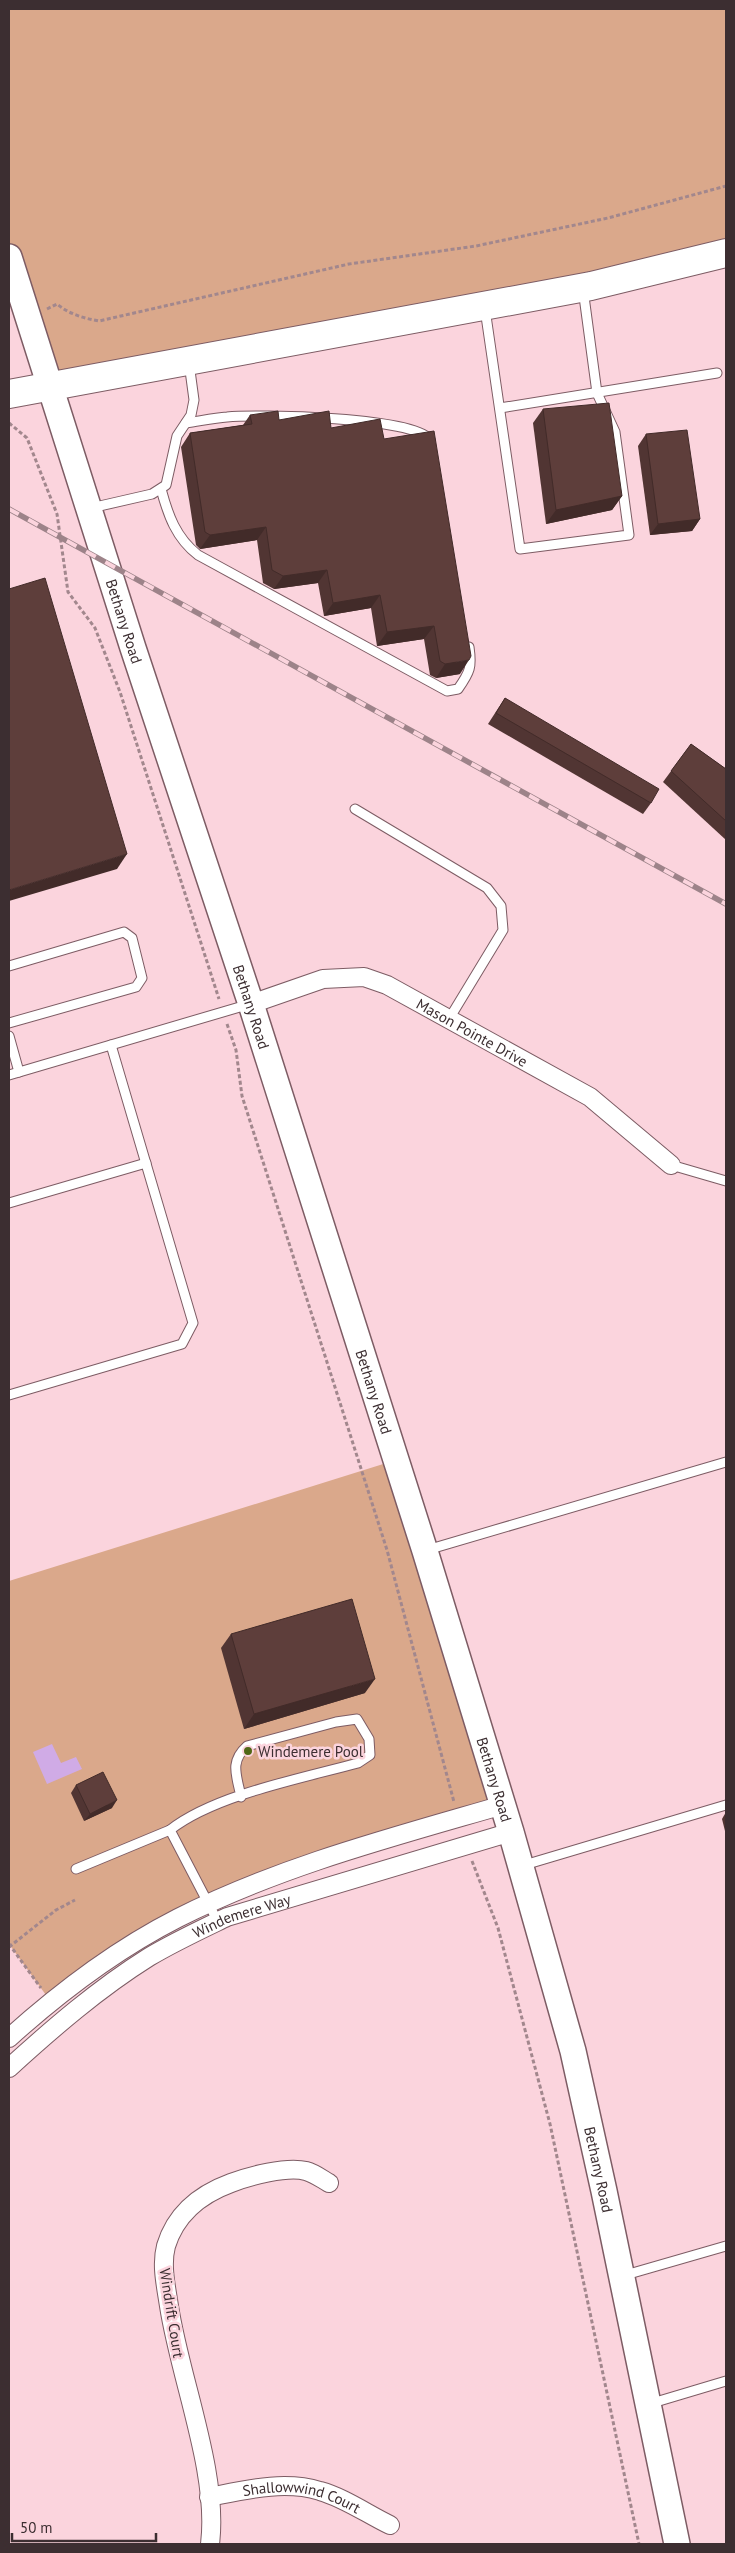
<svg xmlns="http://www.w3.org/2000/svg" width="735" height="2553" viewBox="0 0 735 2553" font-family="'PT Sans',sans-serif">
  <rect width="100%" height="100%" fill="#fbd4dd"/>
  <g fill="#daa88b">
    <polygon points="9,9 726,9 726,251 50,385 9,257"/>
    <polygon points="396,1460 503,1805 212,1902 51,2002 9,1944 9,1581"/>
  </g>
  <polygon fill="#d0abe6" points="52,1744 61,1763 76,1757 82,1769 47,1784 33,1752"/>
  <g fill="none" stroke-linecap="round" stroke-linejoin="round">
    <g stroke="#7d5c64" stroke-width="11">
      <g id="service">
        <polyline points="485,309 520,549 629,535 615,432 597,393 583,289"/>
        <polyline points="500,408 717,373"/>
        <path d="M 186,423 C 200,421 214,418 227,417 C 256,414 418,417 430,440"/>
        <path d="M 161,489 C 168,515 176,538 198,555 L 447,691 L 458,689 C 470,672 472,667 469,647"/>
        <polyline points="91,508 152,494 166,485 177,436 191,415 194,400 189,363"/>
        <polyline points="355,809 487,888 501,906 503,930 449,1019"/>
        <polyline points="9,966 124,932 132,938 142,978 136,987 9,1023"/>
        <polyline points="9,1036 19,1072"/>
        <polyline points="9,1075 250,1004"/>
        <polyline points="671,1165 726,1181"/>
        <polyline points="9,1203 146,1163"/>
        <polyline points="9,1395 182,1344 193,1323 111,1045"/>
        <polyline points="427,1550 726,1462"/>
        <polyline points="521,1866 726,1805"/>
        <polyline points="76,1869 170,1830"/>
        <path d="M 218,1922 L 170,1830 C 214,1795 303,1778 358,1763 L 370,1755 L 369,1739 L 357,1719 L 336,1722 L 247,1746 C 229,1762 237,1776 241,1797"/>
        <polyline points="622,2276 726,2246"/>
        <polyline points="649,2404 726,2381"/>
      </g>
    </g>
    <g stroke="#7d5c64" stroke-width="20">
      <g id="minor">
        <path id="s1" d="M 251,1004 L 323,979 L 364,977 L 387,985 L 590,1097 L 671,1165"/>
        <path d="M 9,2038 C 60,1992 117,1949 178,1918 C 281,1866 393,1837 503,1805"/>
        <path id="s2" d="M 9,2068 C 53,2028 98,1989 149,1957 C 174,1942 200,1930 227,1917 L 511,1832"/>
        <path id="s3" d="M 209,2497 C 245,2490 284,2480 320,2491 C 345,2498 367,2514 390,2525"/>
        <path d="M 210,2544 C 219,2473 180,2379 169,2306 C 166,2286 161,2265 166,2246 C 176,2213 201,2194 231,2183 C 249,2176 287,2166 306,2171 C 314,2173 322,2179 329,2183"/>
      </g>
    </g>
    <g stroke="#7d5c64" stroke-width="28">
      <g id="secondary">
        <path id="s4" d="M 9,257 L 133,648 L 251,1004 L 425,1551 L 511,1832 L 573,2051 L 604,2191 L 677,2544"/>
      </g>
    </g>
    <g stroke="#7d5c64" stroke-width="30">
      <polyline id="primary" points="9,394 591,286 726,253"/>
    </g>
    <g stroke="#a2878d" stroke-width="3" stroke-dasharray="4 2.5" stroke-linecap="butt">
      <path d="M 47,309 L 57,304 C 69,314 83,318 99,321 L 349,264 L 476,246 L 608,218 L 726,186"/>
      <polyline points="9,423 27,438 57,514 68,592 95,628 120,692 219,999"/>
      <polyline points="227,1024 236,1050 242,1096 387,1550 454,1802"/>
      <polyline points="472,1861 498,1928 550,2124 639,2544"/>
      <polyline points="9,1944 41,1988"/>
      <polyline points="9,1947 56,1910 75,1900"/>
    </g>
    <use href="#service" stroke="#fff" stroke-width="9"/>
    <use href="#minor" stroke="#fff" stroke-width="18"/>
    <use href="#secondary" stroke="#fff" stroke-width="25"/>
    <use href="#primary" stroke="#fff" stroke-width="28"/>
    <g stroke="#9d8389" stroke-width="5.5">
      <polyline id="rail" points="9,509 726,904"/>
    </g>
    <use href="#rail" stroke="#fbd4dd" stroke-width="4" stroke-dasharray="11" stroke-linecap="butt"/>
  </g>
  <g fill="#513533">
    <polygon points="543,409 622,496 612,510 546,524 533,423"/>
    <polygon points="250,415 331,428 384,439 460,674 436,678 430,675 424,639 377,646 371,608 324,616 318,583 274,589 263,583 257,540 200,549 196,545 181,447 190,433 243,425"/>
    <polygon points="646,434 700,519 692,531 650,535 638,446"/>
    <polygon points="505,698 651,803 643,814 488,724 497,710"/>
    <polygon points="691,744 726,769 726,840 663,782"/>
    <polygon points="231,1634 365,1693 244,1729 221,1648"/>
    <polygon points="76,1785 112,1808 84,1821 71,1793"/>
    <polygon points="726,1812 726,1835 722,1819"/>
  </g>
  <g fill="#422b29">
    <polygon points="622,496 612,510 546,524 556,510"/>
    <polygon points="700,519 692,531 650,535 658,524"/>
    <polygon points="266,527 257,540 200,549 210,535"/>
    <polygon points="327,570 318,583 274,589 283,576"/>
    <polygon points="380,595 371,608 324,616 333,603"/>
    <polygon points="434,626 424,639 377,646 387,632"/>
    <polygon points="469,660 460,674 436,678 445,664"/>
    <polygon points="127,854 117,869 9,901 9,890"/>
    <polygon points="375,1679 365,1693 244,1729 254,1714"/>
    <polygon points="117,1800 112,1808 84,1821 90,1814"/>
  </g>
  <g fill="#5e3e3b" stroke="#422b29">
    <polygon points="609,403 622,496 556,510 543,409"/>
    <polygon points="278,411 279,420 329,411 331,428 380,419 384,439 434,431 471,656 469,660 445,664 440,661 434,626 387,632 380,595 333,603 327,570 283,576 272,570 266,527 210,535 205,532 190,433 252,424 250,415"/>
    <polygon points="687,430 700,519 658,524 646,434"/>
    <polygon points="45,578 127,854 9,890 9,589"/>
    <polygon points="505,698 659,789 651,803 496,713"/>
    <polygon points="691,744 726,769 726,821 671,771"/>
    <polygon points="352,1599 375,1679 254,1714 231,1634"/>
    <polygon points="103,1772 117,1800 90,1814 76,1785"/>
  </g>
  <circle fill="#506716" stroke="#fbd4dd" stroke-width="2" cx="248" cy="1751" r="5"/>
  <g text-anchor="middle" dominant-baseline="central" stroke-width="5" stroke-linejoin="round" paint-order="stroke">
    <g font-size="15" fill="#3c2e31" stroke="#fbd4dd">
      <text stroke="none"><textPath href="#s4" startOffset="382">Bethany Road</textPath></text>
      <text stroke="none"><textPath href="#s4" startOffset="788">Bethany Road</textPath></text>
      <text stroke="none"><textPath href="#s1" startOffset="239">Mason Pointe Drive</textPath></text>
      <text stroke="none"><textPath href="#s4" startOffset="1192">Bethany Road</textPath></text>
      <text stroke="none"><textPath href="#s4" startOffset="1598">Bethany Road</textPath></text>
      <text stroke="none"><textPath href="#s2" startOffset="281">Windemere Way</textPath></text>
      <text stroke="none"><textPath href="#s4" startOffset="2002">Bethany Road</textPath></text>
      <text transform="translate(172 2313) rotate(81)">Windrift Court</text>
      <text stroke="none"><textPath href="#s3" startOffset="95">Shallowwind Court</textPath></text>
    </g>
    <g font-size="15" fill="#3c2e31" stroke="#fbd4dd" text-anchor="start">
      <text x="258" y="1751">Windemere Pool</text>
    </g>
  </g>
  <rect width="735" height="2553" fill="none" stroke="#3c2e31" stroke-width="20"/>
  <path d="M12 2533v8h144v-8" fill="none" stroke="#3c2e31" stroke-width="2.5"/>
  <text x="20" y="2533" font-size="15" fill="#3c2e31" stroke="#fbd4dd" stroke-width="4" paint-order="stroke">50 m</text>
</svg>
